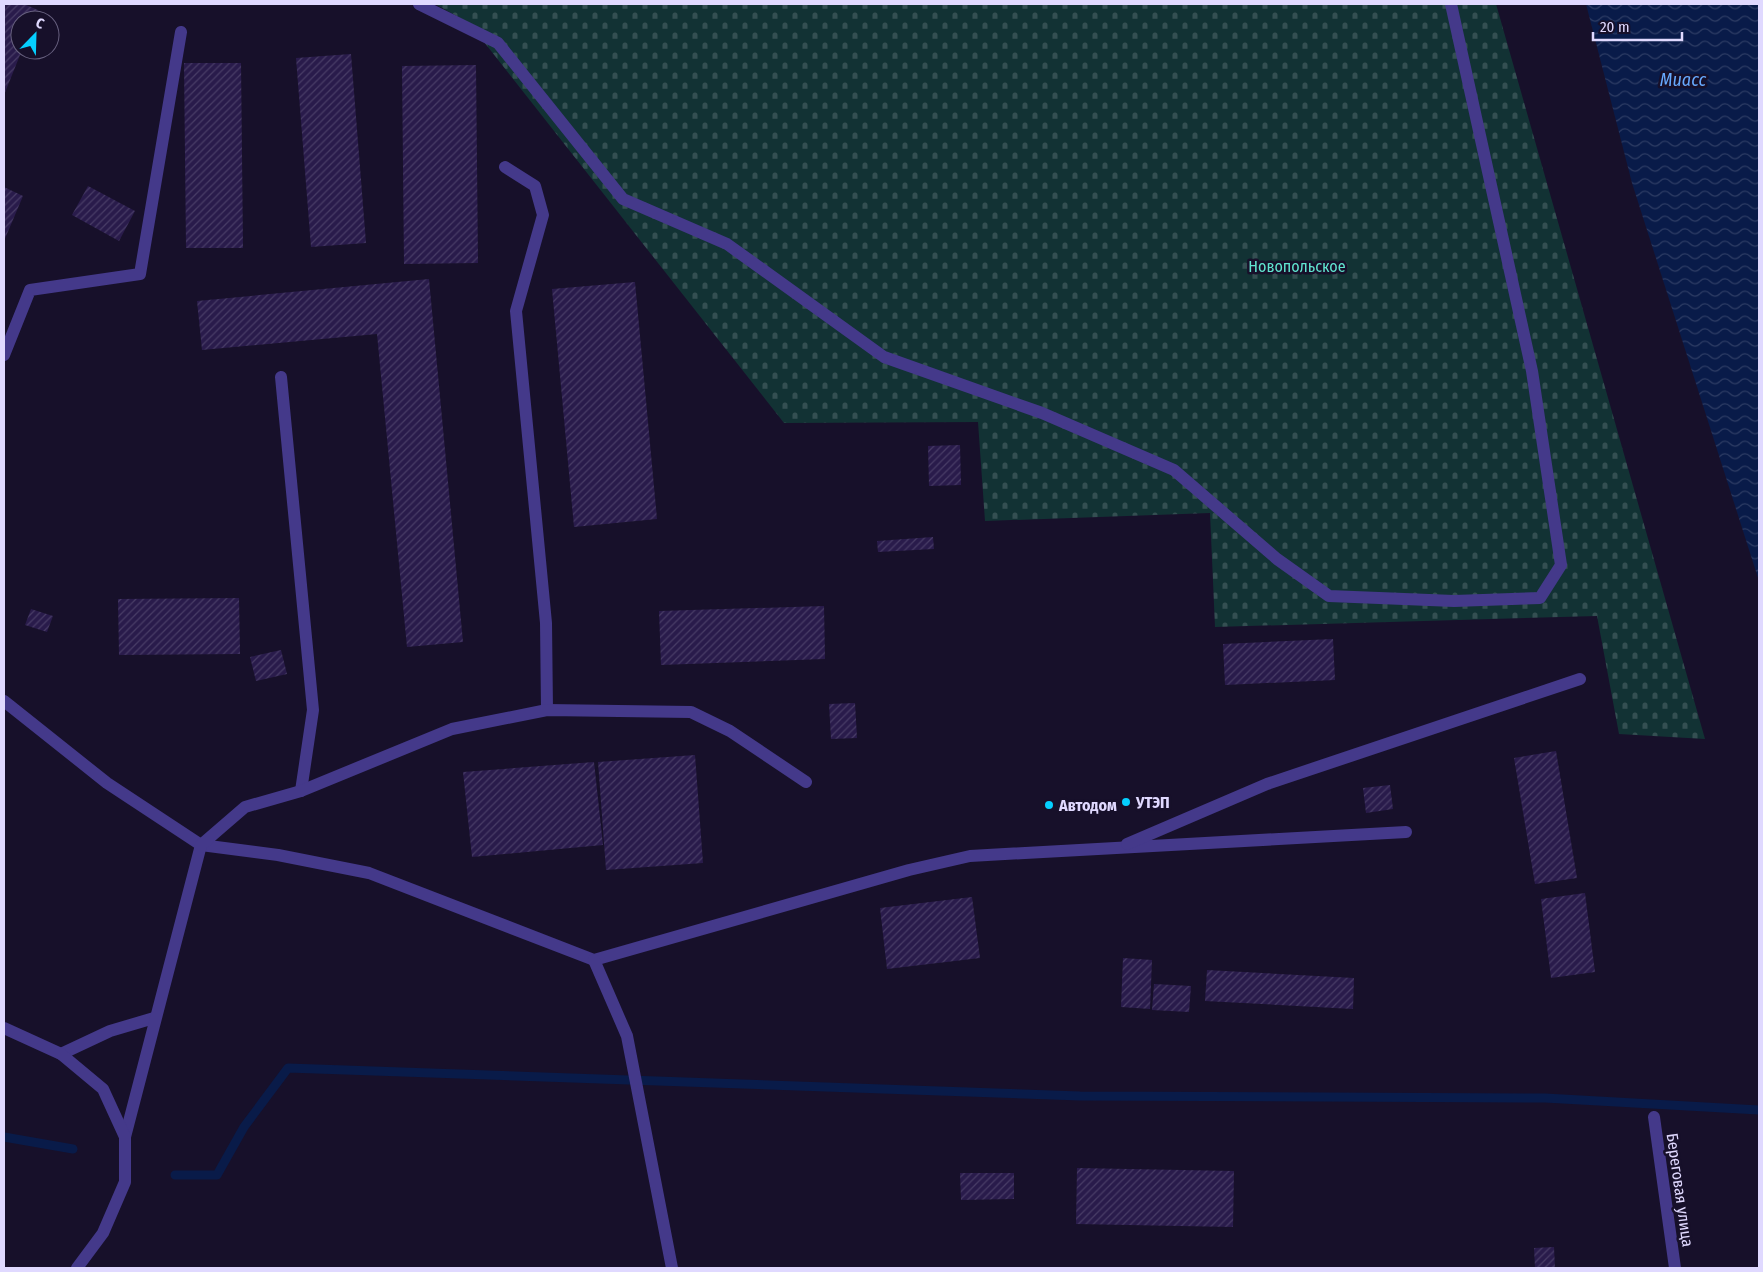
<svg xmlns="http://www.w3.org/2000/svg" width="1763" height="1272" viewBox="0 0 1763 1272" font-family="'Fira Sans Condensed',sans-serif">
  <defs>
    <pattern id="cemetery-stones" width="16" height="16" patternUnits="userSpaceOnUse" patternTransform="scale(1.25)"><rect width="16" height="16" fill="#123234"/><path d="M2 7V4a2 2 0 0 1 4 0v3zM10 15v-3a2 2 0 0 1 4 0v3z" fill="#344f52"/></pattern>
    <pattern id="water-waves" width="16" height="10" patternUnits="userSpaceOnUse" patternTransform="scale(1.25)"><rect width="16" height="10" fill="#091b49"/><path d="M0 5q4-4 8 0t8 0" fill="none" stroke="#2d3c64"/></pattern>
    <pattern id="building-hatch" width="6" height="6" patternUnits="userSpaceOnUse" patternTransform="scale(1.25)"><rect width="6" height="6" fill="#291b4b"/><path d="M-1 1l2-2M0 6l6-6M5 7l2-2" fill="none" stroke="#483c66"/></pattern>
  </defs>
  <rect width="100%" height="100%" fill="#17102a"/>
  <polygon fill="url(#cemetery-stones)" points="435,4 1496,4 1705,739 1619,734 1597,616 1215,627 1210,513 985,521 978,422 784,423 469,23"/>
  <polygon fill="url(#water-waves)" points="1586,4 1759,4 1759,581 1632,183"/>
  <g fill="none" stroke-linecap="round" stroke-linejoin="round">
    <g stroke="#091b49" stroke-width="9">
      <polyline points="4,1137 73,1149"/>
      <polyline points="175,1175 217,1175 244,1127 288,1068 1080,1096 1545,1098 1759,1110"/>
    </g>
  </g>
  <g fill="url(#building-hatch)">
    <polygon points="4,4 24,4 38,10 34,20 20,20 20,50 22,50 4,95"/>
    <polygon points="351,54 366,243 311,247 296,58"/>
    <polygon points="184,63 241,63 243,248 186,248"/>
    <polygon points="476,65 478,263 404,264 402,66"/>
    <polygon points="88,186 135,211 119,241 72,215"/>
    <polygon points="4,187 23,196 4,241"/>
    <polygon points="429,279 463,642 407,647 377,334 202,350 197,301"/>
    <polygon points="635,282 657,519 574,527 552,289"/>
    <polygon points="960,445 961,485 929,486 928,446"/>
    <polygon points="933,537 934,549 878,552 877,541"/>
    <polygon points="239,598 240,654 119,655 118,599"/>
    <polygon points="824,606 825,659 661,665 659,611"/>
    <polygon points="31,609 53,616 47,632 25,625"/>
    <polygon points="1333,639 1335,680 1225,685 1223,644"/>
    <polygon points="281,650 287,674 256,681 250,657"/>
    <polygon points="855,703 857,738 831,739 829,704"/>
    <polygon points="1556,751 1577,878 1535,884 1514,758"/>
    <polygon points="695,755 703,863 606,870 598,762"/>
    <polygon points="594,762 603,845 472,857 463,772"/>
    <polygon points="1390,785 1393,809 1366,813 1363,788"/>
    <polygon points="1585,893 1595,972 1551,978 1541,899"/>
    <polygon points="972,897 980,958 887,969 880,908"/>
    <polygon points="1123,958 1152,960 1150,1009 1121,1007"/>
    <polygon points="1207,970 1354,978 1353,1009 1205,1001"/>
    <polygon points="1154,984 1191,986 1189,1012 1152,1010"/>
    <polygon points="1077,1168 1234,1171 1233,1227 1076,1224"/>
    <polygon points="960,1173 1014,1173 1014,1199 961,1200"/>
    <polygon points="1554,1247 1555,1268 1535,1268 1534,1248"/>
  </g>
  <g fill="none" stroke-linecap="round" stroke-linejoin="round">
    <g stroke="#44398a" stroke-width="12">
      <polyline points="419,4 498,43 623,199 727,244 884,357 1042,413 1174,470 1277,559 1329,596 1454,601 1540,598 1561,565 1532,371 1451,4"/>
      <polyline points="505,167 535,186 543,215 516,311 546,623 547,710"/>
      <polyline points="4,355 30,290 140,274 181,32"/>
      <polyline points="281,377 313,710 301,791"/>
      <polyline points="4,701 107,783 201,845 278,855 369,873 594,960 909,870 970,856 1406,832"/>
      <polyline points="1127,844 1267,784 1580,679"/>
      <polyline points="594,960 627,1036 672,1268"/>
      <polyline points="61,1054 110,1031 154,1018"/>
      <polyline points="125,1137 201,845 245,807 301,791 452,729 547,710 691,712 730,731 806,782"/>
    </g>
    <polyline stroke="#44398a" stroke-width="12" points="1654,1117 1675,1268"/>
    <polyline stroke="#44398a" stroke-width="12" points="4,1028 61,1054 103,1089 125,1137 125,1182 103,1233 77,1268"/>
  </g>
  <g fill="#05cfff" stroke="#17102a" stroke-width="2">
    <circle cx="1126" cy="802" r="5"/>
    <circle cx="1049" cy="805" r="5"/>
  </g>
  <g text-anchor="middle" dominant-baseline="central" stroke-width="5" stroke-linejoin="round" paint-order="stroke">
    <g font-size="16" fill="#60e4cf" stroke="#17102a">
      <text x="1297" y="266">Новопольское</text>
    </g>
    <g font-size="16" font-weight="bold" fill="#e0d9ff" stroke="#17102a" text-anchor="start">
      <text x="1136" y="802">УТЭП</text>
      <text x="1059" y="805">Автодом</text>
    </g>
    <g font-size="16" fill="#e0d9ff" stroke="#17102a">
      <text transform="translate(1680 1190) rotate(82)">Береговая улица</text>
    </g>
    <g font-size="18" font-style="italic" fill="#67aaff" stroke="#17102a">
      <text x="1683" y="80">Миасс</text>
    </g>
  </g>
  <rect width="1763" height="1272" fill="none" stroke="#e0d9ff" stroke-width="10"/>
  <g transform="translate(35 35) rotate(23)"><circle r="24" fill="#17102a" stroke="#67607f"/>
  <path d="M0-4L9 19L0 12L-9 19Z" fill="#05cfff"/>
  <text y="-8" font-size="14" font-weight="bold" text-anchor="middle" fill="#e0d9ff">С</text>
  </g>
  <path d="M1593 32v8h89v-8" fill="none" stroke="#e0d9ff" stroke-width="2.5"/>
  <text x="1600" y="32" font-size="15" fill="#e0d9ff" stroke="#17102a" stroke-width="4" paint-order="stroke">20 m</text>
</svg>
